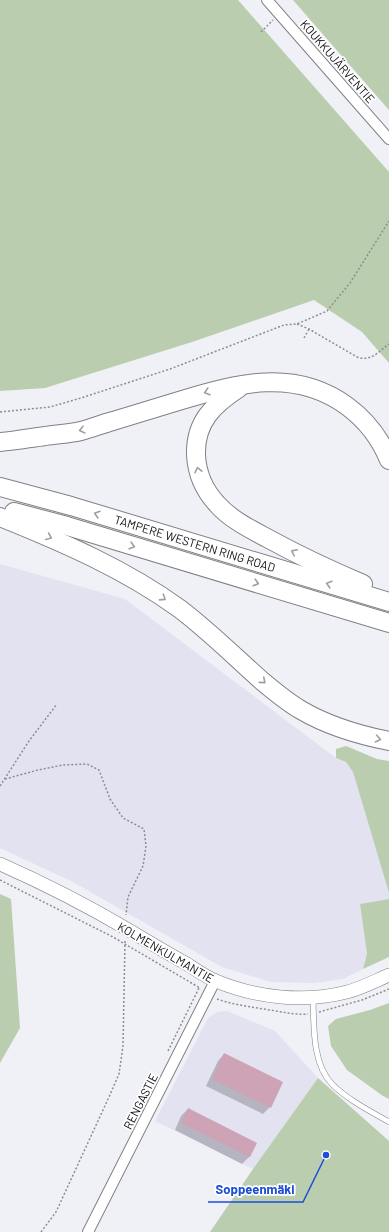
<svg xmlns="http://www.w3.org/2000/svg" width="389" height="1232" viewBox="0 0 389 1232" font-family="Barlow,sans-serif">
  <rect width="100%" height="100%" fill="#f0f0f7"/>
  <g fill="#e3e2f0">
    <polygon points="0,564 125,599 336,758 346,762 353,772 389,893 389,899 360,904 367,954 363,969 343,979 314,983 271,982 222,967 73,882 0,848"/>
    <polygon points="227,1011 275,1031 318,1078 253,1169 155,1121 208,1018 217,1012"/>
  </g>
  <g fill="#bacdaf">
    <polygon points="0,0 238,0 389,172 389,363 362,332 314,300 192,342 45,388 0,391"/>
    <polygon points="293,0 389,0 389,110"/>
    <polygon points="346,746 377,759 389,761 389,893 353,772 346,762 336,758 336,749"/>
    <polygon points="0,894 11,899 20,1028 0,1063"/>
    <polygon points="389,899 389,957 363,969 367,954 360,904"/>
    <polygon points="389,1003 389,1099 383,1096 347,1070 331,1046 328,1026 336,1019 370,1010"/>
    <polygon points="318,1078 389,1141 389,1232 210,1232 253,1169"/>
  </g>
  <g fill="#0003">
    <polygon points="224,1054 270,1107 263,1114 206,1086 218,1061"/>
    <polygon points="188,1109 256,1143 249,1157 242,1164 175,1130 181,1116"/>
  </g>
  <g fill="#cea3b5">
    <polygon points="224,1053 283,1082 271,1108 212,1079"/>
    <polygon points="188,1108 257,1143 250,1157 181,1123"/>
  </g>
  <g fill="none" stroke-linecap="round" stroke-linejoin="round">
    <g stroke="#818086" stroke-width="6">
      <path id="service" d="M 313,998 C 314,1025 312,1064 332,1084 C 348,1100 370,1111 389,1122"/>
    </g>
    <g stroke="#818086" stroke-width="12">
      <g id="minor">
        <polyline points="267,0 389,139"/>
        <polyline points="88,1232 215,981"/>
      </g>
    </g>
    <g stroke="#818086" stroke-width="14">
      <path id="tertiary" d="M 0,864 C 43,883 86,905 127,929 C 147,941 167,953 187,964 C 196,970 206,977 216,981 C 257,998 304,1003 347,992 C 362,988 375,981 389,975"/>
    </g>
    <g stroke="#818086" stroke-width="20">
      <g id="motorway">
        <path d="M 239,388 C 213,405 195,422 196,455 C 197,475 204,490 217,504 C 230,519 250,529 267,538 C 298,555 330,570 363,584"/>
        <path d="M 0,442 C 15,441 30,438 45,436 C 57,434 69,434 81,431 C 92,428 102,424 113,421 C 136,414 159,407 182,400 C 238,383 295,368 347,406 C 366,420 380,438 389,460"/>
        <polyline points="0,487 71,506 389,602"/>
        <polyline points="14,512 67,526 389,623"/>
        <path d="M 0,517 C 62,542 125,569 180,609 C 209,631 235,657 262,681 C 274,691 287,702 301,710 C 328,726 359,735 389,741"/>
      </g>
    </g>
    <g stroke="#8d8d91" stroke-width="1.5" stroke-dasharray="2 2" stroke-linecap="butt">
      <polyline points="261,32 273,20"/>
      <path d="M 297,324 L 309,329 L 357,357 C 371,362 378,352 389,344"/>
      <polyline points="304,338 309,329"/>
      <polyline points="0,412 50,407 81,398 170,369 284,325 297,324 327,311 350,283 389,221"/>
      <polyline points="5,779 38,770 63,765 87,764 99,770 110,799 123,818 144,829 146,846 143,866 128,897 126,915"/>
      <polyline points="0,786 29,741 57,704"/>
      <polyline points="0,880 113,937 200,988"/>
      <path d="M 217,999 C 234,1005 252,1007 270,1010 C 283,1012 295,1015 308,1014"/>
      <polyline points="319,1012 362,1000 389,989"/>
      <polyline points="168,1051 199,988"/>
      <polyline points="41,1232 56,1212 109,1097 119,1074 123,1046 125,941"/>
    </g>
    <use href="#service" stroke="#fff" stroke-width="5"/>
    <use href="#minor" stroke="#fff" stroke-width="10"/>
    <use href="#tertiary" stroke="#fff" stroke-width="13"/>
    <use href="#motorway" stroke="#fff" stroke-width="18"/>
  </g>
  <defs><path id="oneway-chevron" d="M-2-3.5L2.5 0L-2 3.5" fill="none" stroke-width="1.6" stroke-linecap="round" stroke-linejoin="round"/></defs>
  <g stroke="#9f9fa0">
    <use href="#oneway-chevron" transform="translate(207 392) rotate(163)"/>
    <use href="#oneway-chevron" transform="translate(82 430) rotate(166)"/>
    <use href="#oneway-chevron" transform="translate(198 470) rotate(-102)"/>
    <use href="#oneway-chevron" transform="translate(97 514) rotate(-163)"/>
    <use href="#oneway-chevron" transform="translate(49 537) rotate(23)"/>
    <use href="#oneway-chevron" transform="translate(132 546) rotate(17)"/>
    <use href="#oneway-chevron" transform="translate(294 552) rotate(-154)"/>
    <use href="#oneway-chevron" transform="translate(256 583) rotate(17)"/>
    <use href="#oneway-chevron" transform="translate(329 584) rotate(-163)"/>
    <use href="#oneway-chevron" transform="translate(163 598) rotate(33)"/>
    <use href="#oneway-chevron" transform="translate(263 681) rotate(41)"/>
    <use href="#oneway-chevron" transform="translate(378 739) rotate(12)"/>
  </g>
  <g text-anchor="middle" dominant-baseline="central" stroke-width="3.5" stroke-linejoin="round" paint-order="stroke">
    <g font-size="12" fill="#101012" stroke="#fefeff">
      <text transform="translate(338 61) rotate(49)">KOUKKUJÄRVENTIE</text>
      <text transform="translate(195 543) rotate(17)">TAMPERE WESTERN RING ROAD</text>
      <text transform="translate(166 952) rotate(30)">KOLMENKULMANTIE</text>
      <text transform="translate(140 1101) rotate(-63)">RENGASTIE</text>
    </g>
  </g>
  <path fill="none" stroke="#1d4ed8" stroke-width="1.5" d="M326 1155L303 1202H208"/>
  <circle fill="#1d4ed8" stroke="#fefeff" stroke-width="1.5" cx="326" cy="1155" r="4"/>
  <g font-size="13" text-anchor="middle" font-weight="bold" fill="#1d4ed8" stroke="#fefeff" stroke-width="3.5" stroke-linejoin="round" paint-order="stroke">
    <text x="255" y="1194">Soppeenmäki</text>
  </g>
</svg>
